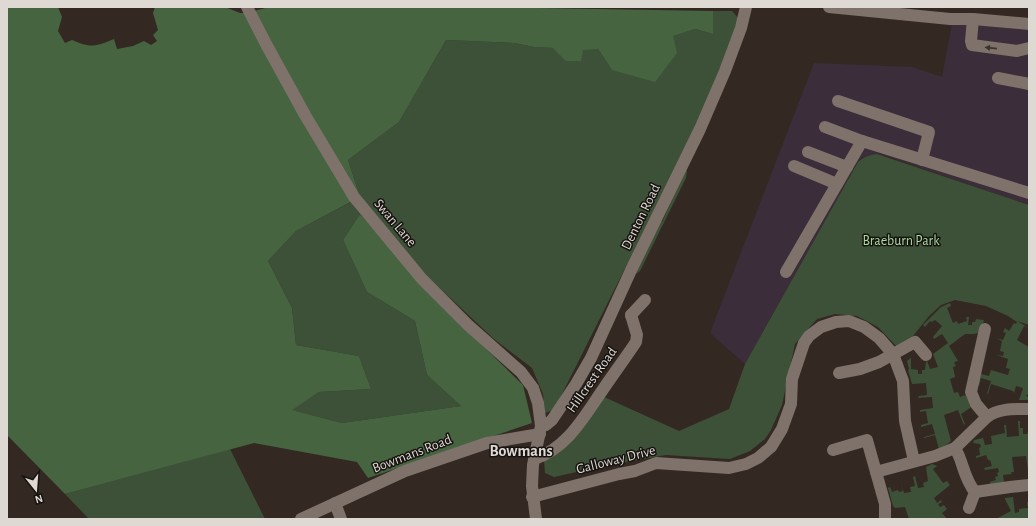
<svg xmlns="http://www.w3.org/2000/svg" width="1036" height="526" viewBox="0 0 1036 526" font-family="'Alegreya Sans',sans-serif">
  <rect width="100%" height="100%" fill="#332922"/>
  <polygon fill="#3c2d3a" points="952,23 1029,30 1029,205 883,155 877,154 862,158 858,162 745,364 710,333 814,63 912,67 942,77"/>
  <g fill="#3d5138">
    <polygon points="713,11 732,11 740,20 698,123 554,410 545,413 543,394 532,368 494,339 429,278 360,197 348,160 399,122 446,40 514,43 534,47 553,48 598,49 612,70 672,36 695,29 713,34"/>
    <path d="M 877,154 L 1029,205 L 1029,325 L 1017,321 L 1029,328 L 1024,326 L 1017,340 L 1029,347 L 1029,393 L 1026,396 L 1029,397 L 1029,400 L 1019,400 L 1023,388 L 1016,386 L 1014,393 L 1013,391 L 991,384 L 988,394 L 987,394 L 991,381 L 981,378 L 979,386 L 978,385 L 981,374 L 989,376 L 991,370 L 1008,375 L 1010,369 L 1006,368 L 1008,359 L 996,355 L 1003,356 L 1004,352 L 1000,351 L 1002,341 L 996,338 L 1003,340 L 1006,333 L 1003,332 L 1005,328 L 1009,331 L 1014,323 L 1016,324 L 1017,322 L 1008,316 L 986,306 L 955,300 L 941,305 L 929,316 L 909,341 L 898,348 L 878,327 L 857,316 L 835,314 L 817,319 L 795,344 L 782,405 L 771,430 L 765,439 L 750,451 L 730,459 L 666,455 L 603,466 L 554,477 L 545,473 L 544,460 L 602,396 L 679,431 L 729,409 L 745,364 L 858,162 C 864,157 869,155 877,154 Z"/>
    <polygon points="685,170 687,171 686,178 640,271 636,274 634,273 654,231 663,220"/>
    <polygon points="351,202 360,214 343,240 367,292 415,321 427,375 461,406 342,423 291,410 319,392 371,389 359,356 296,345 292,308 268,261 296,231"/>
    <path d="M 950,303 L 951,306 L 947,308 L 953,323 L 957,321 L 958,324 L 967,321 L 966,317 L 969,317 L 968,325 L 972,325 L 972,322 L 975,322 L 976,319 L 984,320 C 979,335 980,334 965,334 L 949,346 L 958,361 L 954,362 L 956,366 L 953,367 L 955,377 L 950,379 L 954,393 L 958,392 L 960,397 L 965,395 L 973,406 L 961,414 L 965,424 L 964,425 L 958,410 L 944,415 L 951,441 L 946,445 L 939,449 L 935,435 L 924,438 L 924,437 L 935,434 L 932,424 L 921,427 L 921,425 L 928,423 L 926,411 L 920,412 L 920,410 L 933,408 L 932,397 L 918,398 L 919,396 L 927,395 L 926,383 L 912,384 L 908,370 L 909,369 L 907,361 L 911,358 L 911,369 L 918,370 L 918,374 L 922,374 L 922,370 L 925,370 L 926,362 L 927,361 L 930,369 L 938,367 L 933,354 L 948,343 L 942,334 L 934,339 L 933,337 L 942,326 L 935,320 L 932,322 L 930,321 L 925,327 L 923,325 L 941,307 Z"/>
    <polygon points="1018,421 1020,421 1020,428 1023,428 1023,434 1027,434 1028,432 1029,432 1029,470 1028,470 1026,456 1012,457 1014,472 1011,472 1012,474 1003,475 1004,482 990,484 990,482 996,480 995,477 998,476 997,473 999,472 998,468 985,470 984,468 992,466 990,460 988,460 986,455 976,458 976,456 980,455 979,448 981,447 980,444 973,443 974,440 983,438 985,445 992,444 991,436 1005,433 1004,425 1006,425 1007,437 1019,436"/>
    <polygon points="230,449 265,519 89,519 65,494"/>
    <polygon points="932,464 937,466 933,469 943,483 947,481 950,485 934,498 937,503 941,500 942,502 938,504 940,507 944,505 947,509 942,513 947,519 909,519 905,507 895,508 893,506 888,488 890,487 892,492 898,490 899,492 903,491 901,482 904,493 911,492 910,487 915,486 913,477 915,476 918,488 924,487 923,483 928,481 926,467"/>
    <polygon points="1013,497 1015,513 1019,512 1019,509 1028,508 1027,502 1029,502 1029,519 996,519 1011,511 1005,499 1005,498"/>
  </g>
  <path fill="#466440" d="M 7,7 L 58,7 L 62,17 L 58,31 L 65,43 L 72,40 C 91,48 95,47 114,39 L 117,49 L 133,46 L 144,41 L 151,45 L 157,41 L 153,35 L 158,30 L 153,13 L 155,7 L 225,7 L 240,13 L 246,13 L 269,7 L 477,7 L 713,11 L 713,34 L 695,29 L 673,36 L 677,53 L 655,82 L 612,70 L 598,49 L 583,50 L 581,61 L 566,61 L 553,48 L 534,47 L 514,43 L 446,40 L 399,122 L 348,160 L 360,197 L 296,231 L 268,261 L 292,308 L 296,345 L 359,356 L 371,389 L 319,392 L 292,410 L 342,423 L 461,406 L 427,375 L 415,321 L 367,292 L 343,240 L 360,214 L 447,311 L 523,385 L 532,423 L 368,478 L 357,462 L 254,443 L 65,494 L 7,435 Z"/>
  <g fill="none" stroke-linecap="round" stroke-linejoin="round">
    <g stroke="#7e726a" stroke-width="12">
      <polyline points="247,7 266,44 305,115 354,197 422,279 468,325 521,372 533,388 538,403 541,426 533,465 532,486 536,519"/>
      <polyline points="829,7 950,19 973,19 1029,24"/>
      <polyline points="973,19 971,41 972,45 1017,51 1029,48"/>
      <polyline points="998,78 1029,84"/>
      <polyline points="838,101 929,132 922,160"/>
      <polyline points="825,127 862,141 1029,193"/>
      <polyline points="808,152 847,167"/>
      <polyline points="794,166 837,184"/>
      <polyline points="786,272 862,141"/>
      <polyline points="631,315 645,300"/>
      <polyline points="985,329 971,392 976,404 987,417"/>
      <polyline points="839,373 860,369 879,362 915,342 926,355"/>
      <polyline points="541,426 546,425 552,420 576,384 591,358 632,268 700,129 725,71 741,28 746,7"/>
      <path d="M 955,448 C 964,463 963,477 975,492 L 969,508"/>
      <polyline points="833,450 867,440 885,504 885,519"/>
      <path d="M 534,459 C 568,448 585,415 604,388 C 615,372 626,357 636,342 L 637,335 L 631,315"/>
      <path d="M 876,472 L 935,456 L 955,448 L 987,417 C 999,408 1015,409 1029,409"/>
      <polyline points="975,492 1010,487 1029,485"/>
      <polyline points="532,497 619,474 635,471 656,463 729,468 746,464 758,458 771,447 782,429 791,404 792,379 804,343 809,336 821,327 836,322 849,321 864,327 879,338 893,354 903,381 905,421 914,461"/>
      <polyline points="335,503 341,519"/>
      <polyline points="301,519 405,471 487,443 540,434"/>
    </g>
  </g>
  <defs><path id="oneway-solid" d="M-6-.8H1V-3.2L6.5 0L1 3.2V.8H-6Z"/></defs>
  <use fill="#3b3430" href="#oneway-solid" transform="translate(991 48) rotate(-174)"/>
  <g text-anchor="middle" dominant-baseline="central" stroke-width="3" stroke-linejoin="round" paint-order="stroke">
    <g font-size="14" fill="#dfd9d4" stroke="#171310">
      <text transform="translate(641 217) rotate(-64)">Denton Road</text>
      <text transform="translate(395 223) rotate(50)">Swan Lane</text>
      <text transform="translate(592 380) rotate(-55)">Hillcrest Road</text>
      <text transform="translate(412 454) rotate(-21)">Bowmans Road</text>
      <text transform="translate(616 460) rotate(-14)">Galloway Drive</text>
    </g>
    <g font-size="14" fill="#a9db9f" stroke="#171310">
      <text x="901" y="241">Braeburn Park</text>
    </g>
    <g font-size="16" font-weight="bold" fill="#dfd9d4" stroke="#171310">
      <text x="521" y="451">Bowmans</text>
    </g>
  </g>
  <rect width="1036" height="526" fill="none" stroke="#dfd9d4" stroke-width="16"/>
  <g transform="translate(36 490) rotate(163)" stroke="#171310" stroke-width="3" paint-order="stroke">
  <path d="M0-3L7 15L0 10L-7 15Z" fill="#dfd9d4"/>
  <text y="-6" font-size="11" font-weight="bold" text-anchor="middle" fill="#dfd9d4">N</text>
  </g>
</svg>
